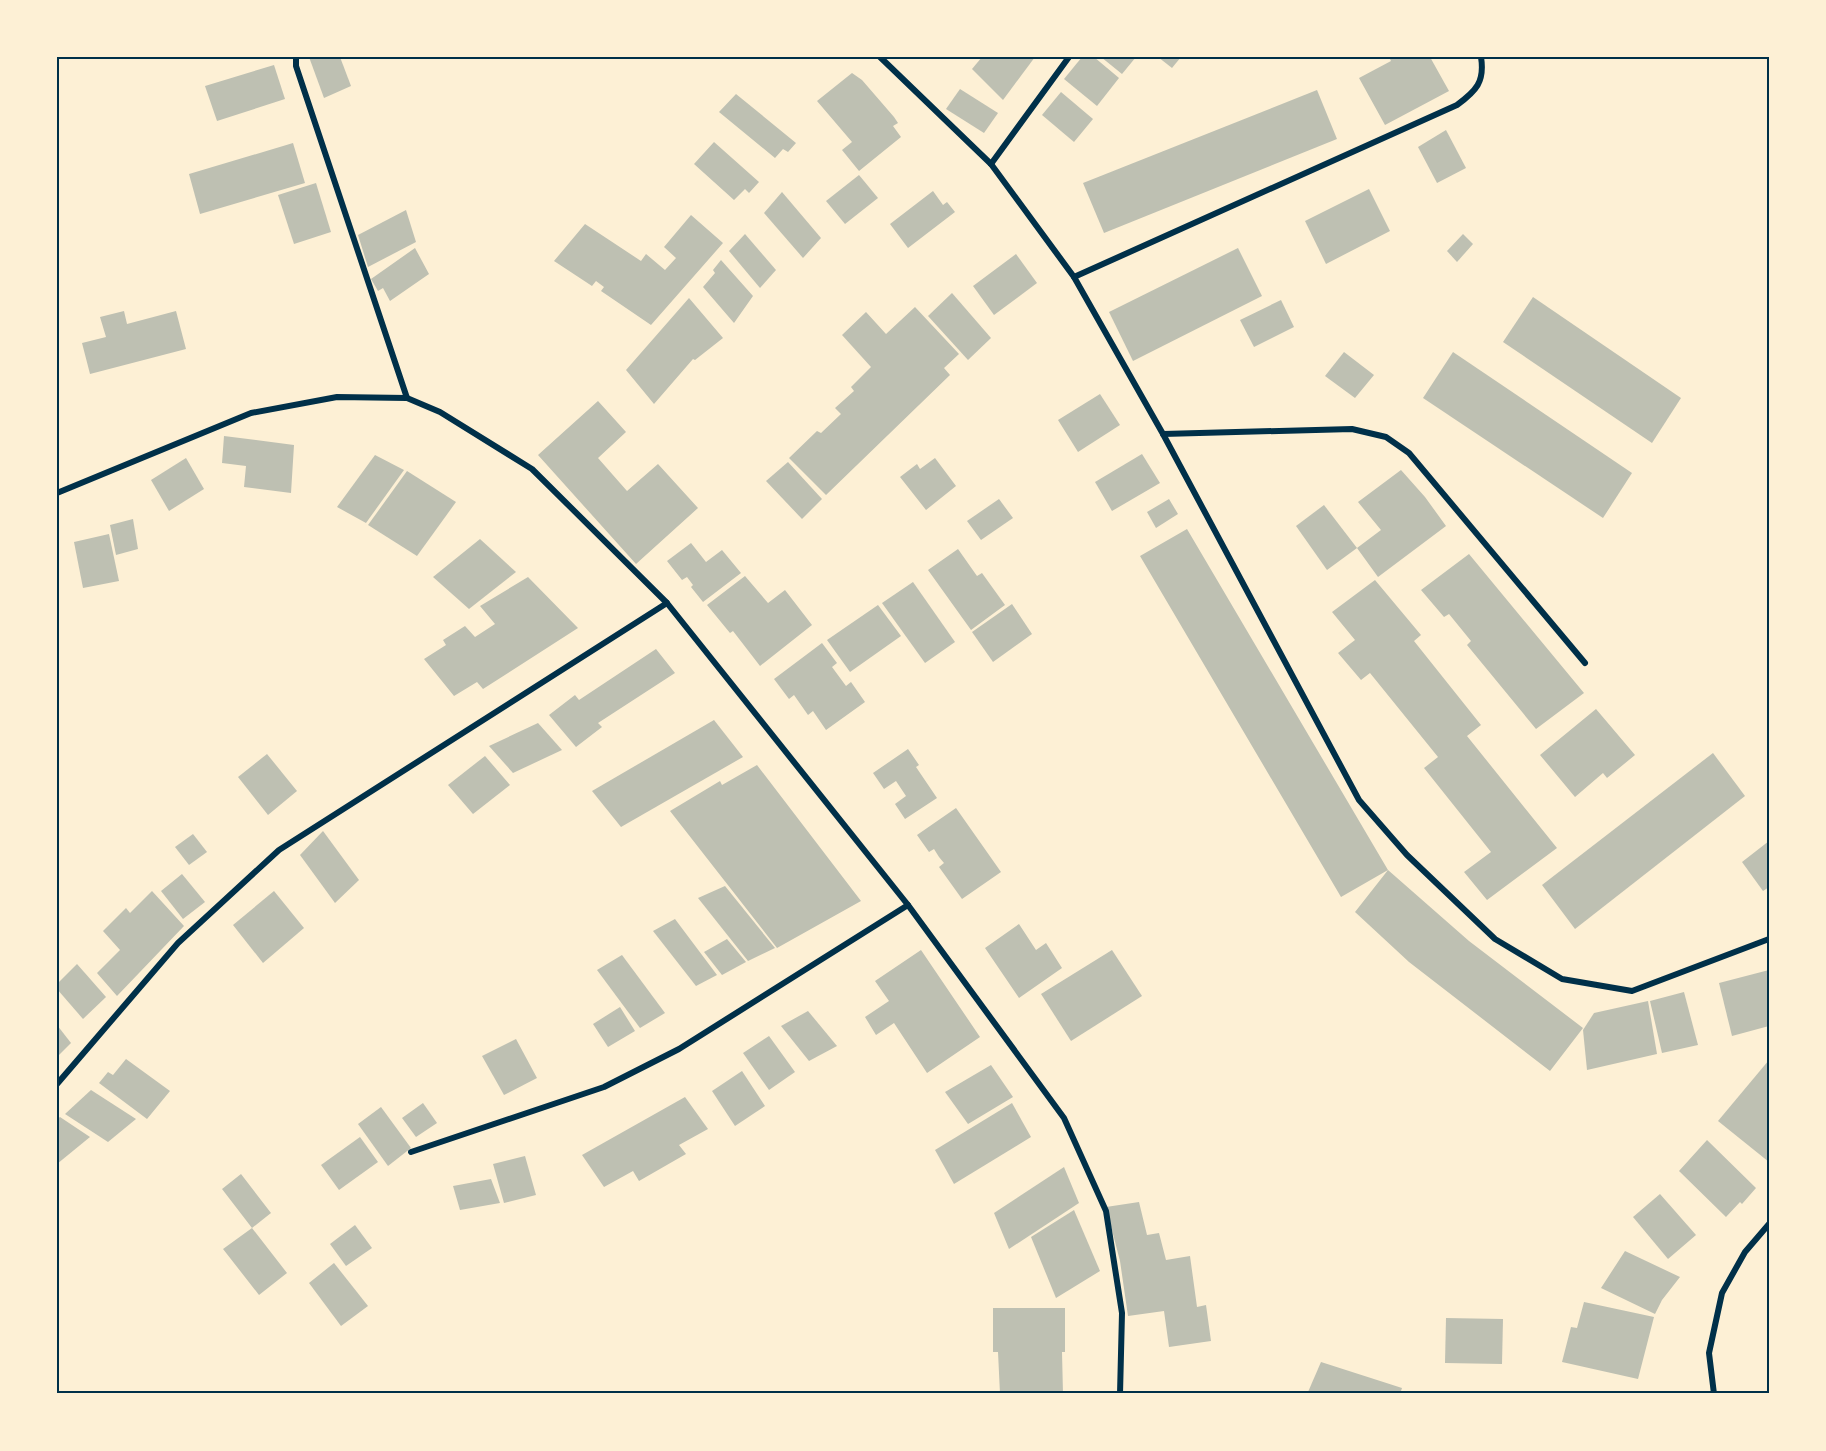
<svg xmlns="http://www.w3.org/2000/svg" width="1826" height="1451" viewBox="0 0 1826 1451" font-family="'Archivo Narrow',sans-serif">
  <rect width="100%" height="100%" fill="#fdf0d5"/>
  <g fill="#bec0b2">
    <polygon points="309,57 340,57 351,86 324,98"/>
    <polygon points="982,57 1035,57 1003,100 972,69"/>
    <polygon points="1082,57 1094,57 1119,78 1097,106 1064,79"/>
    <polygon points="1101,57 1136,57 1122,74"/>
    <polygon points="1158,57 1181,57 1172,68"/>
    <polygon points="1389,57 1430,57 1449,91 1385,125 1359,78 1391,61"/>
    <polygon points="274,65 285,99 217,121 205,86"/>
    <polygon points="852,73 862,80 894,117 898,123 893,126 901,137 859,171 842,150 852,142 817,101"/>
    <polygon points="960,89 998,113 984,133 946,109"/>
    <polygon points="1317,90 1337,139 1104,233 1083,183"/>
    <polygon points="1061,92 1093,119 1074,142 1042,115"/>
    <polygon points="736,94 796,143 788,152 783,149 775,158 719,112"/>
    <polygon points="1446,130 1466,168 1437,183 1418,147"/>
    <polygon points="714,142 759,182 749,193 745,189 734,200 694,164"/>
    <polygon points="293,143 305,183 200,214 189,174"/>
    <polygon points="859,175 878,198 845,224 826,201"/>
    <polygon points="316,183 331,232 294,244 278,195"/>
    <polygon points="1369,189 1390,231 1326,264 1305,221"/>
    <polygon points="933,191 943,205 947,202 955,212 908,248 890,224"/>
    <polygon points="782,192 821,238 803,258 764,213"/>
    <polygon points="406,210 416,242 368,267 358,235"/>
    <polygon points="691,215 723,243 651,325 601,291 604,287 596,281 592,286 554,261 585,224 641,261 646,254 665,270 676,258 664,247"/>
    <polygon points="745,234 776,270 760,288 729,251"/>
    <polygon points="1463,234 1473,244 1457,262 1447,251"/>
    <polygon points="415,248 429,274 390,301 383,288 378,291 371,279"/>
    <polygon points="1238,248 1262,296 1133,361 1109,312"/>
    <polygon points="1016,254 1037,283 994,315 973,286"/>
    <polygon points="721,260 753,296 734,323 703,287 715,273 713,270"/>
    <polygon points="952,293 991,338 968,360 928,316"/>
    <polygon points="1533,297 1681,398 1652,443 1503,342"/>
    <polygon points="689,298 723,338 695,360 693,359 654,404 626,370"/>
    <polygon points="1281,300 1294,327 1254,347 1240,320"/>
    <polygon points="915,307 959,354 944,368 950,375 826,495 789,458 817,431 821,433 841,414 835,408 854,391 851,387 871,367 842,335 866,312 886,334"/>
    <polygon points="124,311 127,324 176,311 186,349 90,374 82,343 106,337 100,317"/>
    <polygon points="1344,352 1374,375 1355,398 1325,376"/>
    <polygon points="1453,352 1632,473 1603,518 1423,398"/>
    <polygon points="1100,394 1120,425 1078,452 1058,420"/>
    <polygon points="598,401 626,432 598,458 627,491 658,464 698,508 636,564 538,455"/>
    <polygon points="224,436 294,445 291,493 244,487 246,466 222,463"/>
    <polygon points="1142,454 1160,483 1112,511 1095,482"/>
    <polygon points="375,455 404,470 366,523 337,507"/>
    <polygon points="186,458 204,489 169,511 151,480"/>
    <polygon points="935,458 956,486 926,510 900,477 917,464 920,469"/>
    <polygon points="788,462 822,499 802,519 766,481"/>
    <polygon points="1401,470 1425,497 1446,526 1378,577 1357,548 1381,530 1358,502"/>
    <polygon points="407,471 456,502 417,556 368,525"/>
    <polygon points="999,499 1013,518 981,540 967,521"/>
    <polygon points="1169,499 1178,514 1156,528 1147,512"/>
    <polygon points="1324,505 1357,548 1327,570 1296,526"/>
    <polygon points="133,519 138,549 116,555 110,525"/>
    <polygon points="1187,529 1388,870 1469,941 1583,1028 1550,1071 1409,962 1355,912 1388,870 1341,897 1140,556"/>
    <polygon points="109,534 119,581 83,588 74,542"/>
    <polygon points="480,539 516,572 469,609 433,577"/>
    <polygon points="691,543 706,562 722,550 741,573 703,602 691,587 693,585 687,577 682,580 667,561"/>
    <polygon points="958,549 977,576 982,573 1005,605 971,630 928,570"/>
    <polygon points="1469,554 1584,693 1536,729 1467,645 1471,641 1449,614 1444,617 1421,590"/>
    <polygon points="745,576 768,603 785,590 812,625 760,666 733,631 730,633 707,605"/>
    <polygon points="528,577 578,628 483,689 477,682 454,696 424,659 446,645 443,640 465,626 475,637 495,624 480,606"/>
    <polygon points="1375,580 1421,635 1414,641 1481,725 1467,736 1557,848 1487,900 1464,872 1491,852 1424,768 1438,757 1370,673 1361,680 1338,653 1355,640 1332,612"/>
    <polygon points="913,582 955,642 925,663 882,603"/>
    <polygon points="1012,604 1032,634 993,662 972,632"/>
    <polygon points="878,605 901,636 850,672 827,640"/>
    <polygon points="822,643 837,663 832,667 846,686 851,682 865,702 826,730 813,711 808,715 794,695 789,699 774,679"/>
    <polygon points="656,649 675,673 598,723 602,727 576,747 549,715 575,695 579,700"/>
    <polygon points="1596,709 1635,755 1607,778 1603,773 1575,797 1540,755"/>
    <polygon points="714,720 743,757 621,827 592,791"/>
    <polygon points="538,723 562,750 513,773 489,746"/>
    <polygon points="908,749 919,765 916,767 937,798 905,819 895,804 906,796 896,781 884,789 873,773"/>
    <polygon points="1713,753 1745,796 1575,929 1542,885"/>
    <polygon points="267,754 297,791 268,815 238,777"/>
    <polygon points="485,756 510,785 473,814 448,785"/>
    <polygon points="757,765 861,901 777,948 670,811 720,781 722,785"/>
    <polygon points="956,808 1001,872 962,899 939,867 944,863 939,857 934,849 929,852 917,835"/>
    <polygon points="323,831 359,880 335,903 300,855"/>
    <polygon points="193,834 207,852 189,865 175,847"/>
    <polygon points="1769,841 1769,887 1763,891 1742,862"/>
    <polygon points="182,874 205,902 183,919 161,891"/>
    <polygon points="725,886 775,948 748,961 698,898"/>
    <polygon points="152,891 184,926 117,996 97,973 120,950 103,931 126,908 130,913"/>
    <polygon points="274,891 304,928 263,963 233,925"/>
    <polygon points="675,919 717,975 696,986 653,931"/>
    <polygon points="1019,924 1036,950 1046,943 1062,968 1019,998 985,948"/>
    <polygon points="727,939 746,962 722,975 704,952"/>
    <polygon points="921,950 980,1037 927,1073 894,1023 876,1035 865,1017 889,1001 875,981"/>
    <polygon points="1112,950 1142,996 1071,1041 1041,994"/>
    <polygon points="622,955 665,1013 640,1028 597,970"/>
    <polygon points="77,964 106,997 83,1019 57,989 57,984"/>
    <polygon points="1769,970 1769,1026 1732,1036 1719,983"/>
    <polygon points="1684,992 1698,1045 1662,1053 1650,1001"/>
    <polygon points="1648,1001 1657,1054 1587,1070 1583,1030 1594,1013"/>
    <polygon points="620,1007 635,1031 608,1047 593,1024"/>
    <polygon points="808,1011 837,1046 809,1061 781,1026"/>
    <polygon points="57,1025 71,1043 57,1057"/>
    <polygon points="769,1036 795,1072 769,1090 743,1053"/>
    <polygon points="516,1039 537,1078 504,1095 482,1056"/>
    <polygon points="126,1059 170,1091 147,1119 99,1083 108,1072 113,1075"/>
    <polygon points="1769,1060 1769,1162 1718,1121"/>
    <polygon points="991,1065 1013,1097 968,1124 945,1092"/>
    <polygon points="742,1071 765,1106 735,1126 712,1091"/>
    <polygon points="91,1090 136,1119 108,1142 65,1114"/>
    <polygon points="685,1097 708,1129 679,1145 686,1154 639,1181 633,1171 604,1187 582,1155"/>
    <polygon points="423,1103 437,1123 416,1137 402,1118"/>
    <polygon points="1012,1103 1031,1137 954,1184 935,1150"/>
    <polygon points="381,1107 411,1148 388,1166 358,1124"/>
    <polygon points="60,1117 90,1137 57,1164 57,1119"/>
    <polygon points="360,1137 378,1162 339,1190 321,1165"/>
    <polygon points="1707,1140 1756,1188 1742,1204 1740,1202 1726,1217 1679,1171"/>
    <polygon points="525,1156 536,1195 504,1203 493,1164"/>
    <polygon points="1064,1167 1079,1203 1009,1249 994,1213"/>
    <polygon points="241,1174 271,1213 252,1228 287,1273 259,1295 223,1249 252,1228 222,1189"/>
    <polygon points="491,1179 500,1203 460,1210 453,1186"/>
    <polygon points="1660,1194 1696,1235 1668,1259 1633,1217"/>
    <polygon points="1139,1202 1147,1235 1159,1233 1166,1260 1190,1256 1197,1307 1206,1305 1211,1341 1169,1347 1164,1311 1128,1316 1120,1261 1106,1207"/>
    <polygon points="1074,1210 1100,1271 1056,1298 1031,1237"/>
    <polygon points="355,1225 372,1248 346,1266 330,1244"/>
    <polygon points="1625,1251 1680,1277 1662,1300 1655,1314 1601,1288"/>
    <polygon points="334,1263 368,1306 341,1326 309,1283"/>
    <polygon points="1584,1302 1654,1317 1638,1379 1562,1362 1571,1327 1577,1328"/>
    <polygon points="993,1308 1065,1308 1065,1352 1062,1352 1063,1394 1000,1394 998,1352 993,1352"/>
    <polygon points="1446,1318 1503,1319 1502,1364 1445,1363"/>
    <polygon points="1321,1362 1402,1388 1401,1391 1399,1394 1313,1394 1308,1392"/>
  </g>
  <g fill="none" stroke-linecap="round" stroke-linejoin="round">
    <g stroke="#003049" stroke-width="6">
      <polyline points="296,57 296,66 407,398"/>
      <polyline points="880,57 991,164 1074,277 1163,434 1359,800 1407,855 1495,939 1562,979 1632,991 1769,939"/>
      <polyline points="991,164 1069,57"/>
      <path d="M 1074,277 L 1457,105 C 1476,91 1485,82 1481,57"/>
      <polyline points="1163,434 1352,429 1386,437 1409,453 1585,663"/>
      <polyline points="57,493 251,413 337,397 407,398 440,412 532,469 667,603 908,905 1064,1118 1106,1211 1122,1313 1120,1394"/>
      <polyline points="57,1084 178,943 279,850 667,603"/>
      <polyline points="411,1152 604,1087 679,1049 908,905"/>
      <polyline points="1714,1394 1709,1353 1722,1293 1745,1252 1769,1224"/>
    </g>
  </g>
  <rect width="1826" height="1451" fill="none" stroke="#fdf0d5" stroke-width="117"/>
  <rect x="58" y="58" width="1710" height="1334" fill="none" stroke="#003049" stroke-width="2"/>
</svg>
